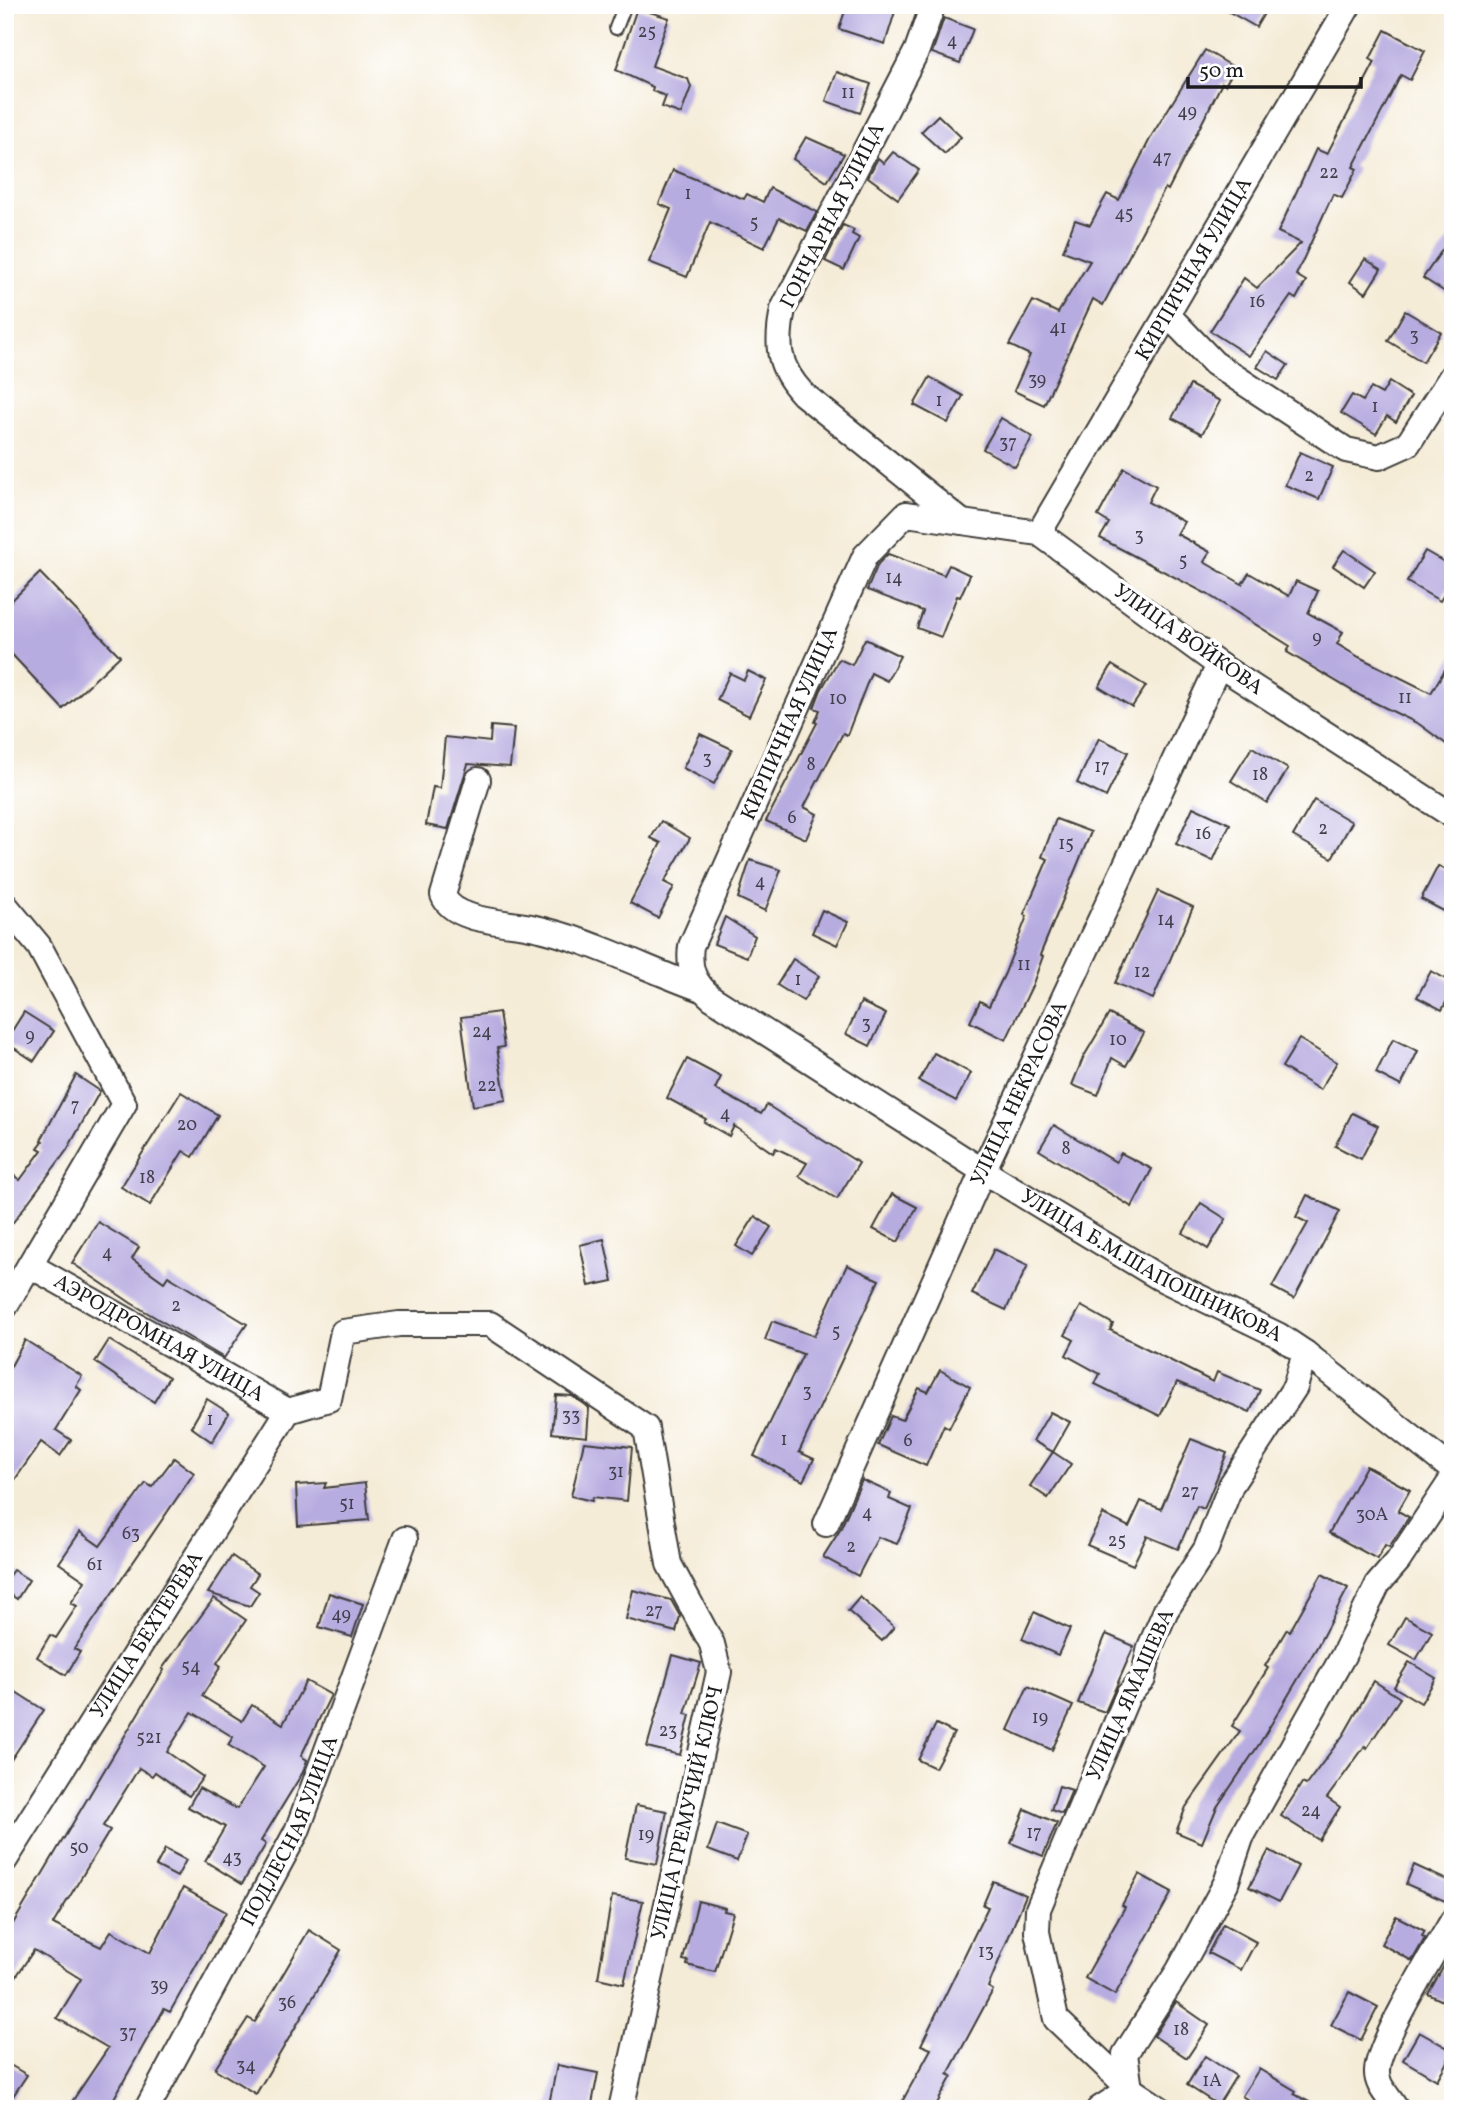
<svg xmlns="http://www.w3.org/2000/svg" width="1458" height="2114" viewBox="0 0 1458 2114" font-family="Vollkorn,serif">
  <rect width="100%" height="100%" fill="#fff"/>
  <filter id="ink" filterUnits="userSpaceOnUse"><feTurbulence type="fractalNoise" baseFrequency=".0143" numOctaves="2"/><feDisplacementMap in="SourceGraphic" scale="14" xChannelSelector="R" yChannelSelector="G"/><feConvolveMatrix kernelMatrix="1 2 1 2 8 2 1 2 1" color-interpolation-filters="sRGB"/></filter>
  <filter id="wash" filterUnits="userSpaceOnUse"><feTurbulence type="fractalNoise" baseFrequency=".00686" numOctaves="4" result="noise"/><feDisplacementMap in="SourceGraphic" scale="28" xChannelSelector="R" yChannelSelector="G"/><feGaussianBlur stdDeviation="1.57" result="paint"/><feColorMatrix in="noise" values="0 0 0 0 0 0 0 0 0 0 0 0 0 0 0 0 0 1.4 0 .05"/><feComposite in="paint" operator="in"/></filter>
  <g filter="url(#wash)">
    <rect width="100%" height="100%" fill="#f5ecd8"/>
    <g id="blocks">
      <g fill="#b7ace0">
        <polygon points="847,5 897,5 885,44 839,29"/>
        <polygon points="1217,5 1269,5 1256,27"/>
        <polygon points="637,8 669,18 652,66 688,79 691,87 681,114 662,107 666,96 652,91 653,87 616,70"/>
        <polygon points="944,18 973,29 960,63 932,53"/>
        <polygon points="1385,30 1425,51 1410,80 1401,75 1353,167 1357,169 1342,198 1333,194 1296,275 1306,281 1296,299 1291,296 1249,356 1210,331 1244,278 1257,288 1301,243 1278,232 1316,149 1327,154 1375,62 1370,59"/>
        <polygon points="1205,50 1235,68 1225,85 1222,83 1168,190 1165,188 1103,305 1093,299 1044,405 1014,391 1030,355 1009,345 1033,301 1058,313 1090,261 1063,251 1075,220 1090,225 1107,194 1119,200 1152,135"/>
        <polygon points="837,72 871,84 860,113 826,101"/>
        <polygon points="938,115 961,137 945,154 921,132"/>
        <polygon points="806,137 844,154 827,182 793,159"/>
        <polygon points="893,152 919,170 898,199 868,177 878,158 884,163"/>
        <polygon points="673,170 744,199 747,194 763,202 770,188 817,212 807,231 779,218 764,248 710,222 687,277 649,262 671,209 659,204"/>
        <polygon points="843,225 854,230 852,234 859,238 844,270 825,261"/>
        <polygon points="1453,234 1453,297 1423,278"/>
        <polygon points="1365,259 1381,269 1366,293 1350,282"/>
        <polygon points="1405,311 1441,332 1423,362 1388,341"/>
        <polygon points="1267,351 1288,365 1278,380 1257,367"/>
        <polygon points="930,377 963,396 948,423 914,405"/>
        <polygon points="1389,382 1411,396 1396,422 1387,416 1376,434 1341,413 1352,395 1363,401 1371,388 1382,394"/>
        <polygon points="1190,385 1220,401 1202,434 1172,418"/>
        <polygon points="1001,418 1033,437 1015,467 983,449"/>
        <polygon points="1300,452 1333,467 1319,499 1285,485"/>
        <polygon points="1124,468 1156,486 1148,502 1184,522 1177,534 1210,552 1204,562 1242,584 1249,573 1289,596 1296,581 1318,591 1308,613 1343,632 1337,644 1359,657 1431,693 1453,656 1453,749 1419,724 1361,696 1287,652 1290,646 1207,594 1100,538 1109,523 1098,516"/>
        <polygon points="1344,550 1375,571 1364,587 1333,566"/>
        <polygon points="1425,551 1453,567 1453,580 1440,601 1407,582"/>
        <polygon points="888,554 944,575 949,565 970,575 960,597 957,596 941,637 917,628 923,611 867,590 878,564"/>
        <polygon points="40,573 120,656 63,709 5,647 5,607"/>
        <polygon points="865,639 900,656 887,681 871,673 847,735 843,733 804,807 817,814 806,839 766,821 817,723 815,722 820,710 814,708 821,690 839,659 852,665"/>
        <polygon points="1112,665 1146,686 1132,707 1099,687"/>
        <polygon points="748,671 766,680 749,716 717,700 730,673 744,680"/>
        <polygon points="491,726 514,728 510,767 468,764 448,829 426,825 433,787 440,788 445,737 490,742"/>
        <polygon points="700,734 732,749 714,784 683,768"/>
        <polygon points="1099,738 1128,752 1106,797 1077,783"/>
        <polygon points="1252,747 1288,769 1267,803 1231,781"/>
        <polygon points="1314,800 1352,822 1332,858 1293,836"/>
        <polygon points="1193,807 1230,824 1213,861 1176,844"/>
        <polygon points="1056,819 1091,832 1040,955 1043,956 1032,986 1006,1040 970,1022 980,1001 989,1006 1005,973 1027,916 1024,914 1048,859 1042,857"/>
        <polygon points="661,821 690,838 664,882 674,887 658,918 630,903 661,843 651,838"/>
        <polygon points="750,860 781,870 765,911 738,898"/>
        <polygon points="1438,866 1453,873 1453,916 1421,899"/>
        <polygon points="1158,891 1193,907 1153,999 1115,983"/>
        <polygon points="822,910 848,922 837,945 812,933"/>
        <polygon points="725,917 755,936 747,957 714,944"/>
        <polygon points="793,959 819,976 803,1001 777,985"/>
        <polygon points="1431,971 1453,983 1453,989 1442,1010 1417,997"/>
        <polygon points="861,1002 886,1014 870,1046 846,1034"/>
        <polygon points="24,1012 54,1031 34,1061 5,1042"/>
        <polygon points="499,1012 504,1047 497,1048 506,1100 473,1106 461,1017"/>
        <polygon points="1109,1014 1144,1033 1126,1066 1112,1058 1098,1095 1072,1085 1083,1058"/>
        <polygon points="1299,1039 1337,1062 1320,1090 1282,1067"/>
        <polygon points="1393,1039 1418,1051 1401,1086 1376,1073"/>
        <polygon points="934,1053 971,1073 956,1101 919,1081"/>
        <polygon points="687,1059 721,1077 715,1089 761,1114 767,1105 859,1163 837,1199 799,1176 807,1163 776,1148 773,1153 734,1126 729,1136 704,1122 706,1119 667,1098"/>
        <polygon points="76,1075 100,1091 67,1150 5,1233 5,1169 20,1180 42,1150 38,1148 43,1141 41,1140"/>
        <polygon points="181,1092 218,1115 193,1157 183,1151 150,1205 121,1187"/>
        <polygon points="1352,1113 1378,1126 1361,1159 1335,1146"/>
        <polygon points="1054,1125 1116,1162 1121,1153 1152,1169 1132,1207 1039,1150"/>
        <polygon points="892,1194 917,1207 898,1242 873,1229"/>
        <polygon points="1307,1195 1340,1211 1294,1299 1272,1287 1308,1223 1296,1217"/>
        <polygon points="1201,1203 1226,1219 1208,1249 1183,1233"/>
        <polygon points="755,1216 771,1227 752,1256 736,1246"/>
        <polygon points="98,1222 139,1247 132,1259 164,1282 168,1276 247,1324 224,1358 131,1303 72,1263"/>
        <polygon points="604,1239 613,1281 589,1286 580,1245"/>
        <polygon points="994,1249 1028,1265 1006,1310 972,1294"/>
        <polygon points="847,1265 879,1280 799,1452 814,1459 803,1481 754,1456 803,1354 765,1340 772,1321 814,1336"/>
        <polygon points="1081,1306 1113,1324 1110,1330 1213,1382 1217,1372 1260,1390 1250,1412 1177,1382 1160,1416 1095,1384 1100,1374 1066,1355 1074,1340 1065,1335"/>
        <polygon points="25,1340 82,1376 76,1386 81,1390 56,1430 71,1440 60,1456 41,1442 5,1494 5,1377"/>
        <polygon points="109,1340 169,1377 154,1402 95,1362"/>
        <polygon points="940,1370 970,1387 949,1428 944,1425 926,1466 878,1445 891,1416 902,1420 919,1388 928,1392"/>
        <polygon points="556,1395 572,1396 589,1408 587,1437 552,1433"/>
        <polygon points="207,1399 229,1413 212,1442 191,1427"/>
        <polygon points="1050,1412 1070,1422 1053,1452 1033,1441"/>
        <polygon points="1191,1439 1227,1453 1204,1509 1197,1506 1178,1549 1147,1536 1133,1565 1087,1545 1103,1514 1129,1527 1141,1501 1161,1509"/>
        <polygon points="584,1442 632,1447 627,1501 593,1497 592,1501 571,1496"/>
        <polygon points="1053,1452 1071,1464 1048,1498 1030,1486"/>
        <polygon points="174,1458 194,1473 74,1649 80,1652 66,1675 37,1657 50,1635 56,1638 77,1606 71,1603 85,1581 59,1563 80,1532 100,1546 146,1483 152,1487"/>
        <polygon points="1366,1466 1410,1490 1398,1511 1409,1517 1389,1547 1385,1545 1377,1559 1329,1533"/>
        <polygon points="862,1480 891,1493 889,1499 912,1509 897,1544 878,1537 858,1576 823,1557 840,1530"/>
        <polygon points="326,1483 324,1488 365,1483 369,1520 298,1526 296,1485"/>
        <polygon points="232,1556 258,1574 250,1586 259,1592 250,1606 208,1593"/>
        <polygon points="13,1570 29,1580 17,1599 5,1591 5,1581"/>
        <polygon points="1322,1574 1348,1588 1317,1647 1260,1743 1217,1807 1202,1843 1176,1832 1186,1807 1240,1731 1232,1726 1268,1668 1265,1666 1287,1629 1290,1631"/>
        <polygon points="633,1590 671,1600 680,1616 676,1632 626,1619"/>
        <polygon points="329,1593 363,1604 352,1637 319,1627"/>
        <polygon points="860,1597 894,1627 882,1641 848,1611"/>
        <polygon points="214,1598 246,1620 217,1663 221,1666 202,1696 242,1721 252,1705 283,1724 306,1681 331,1695 301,1756 307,1760 303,1772 261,1841 266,1844 242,1884 205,1861 225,1827 188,1807 199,1788 237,1809 264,1767 228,1745 233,1737 192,1712 167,1752 203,1777 189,1796 155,1772 152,1776 139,1768 103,1826 110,1830 53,1924 101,1947 111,1931 150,1953 183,1888 226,1912 170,2012 164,2009 108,2109 67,2109 108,2048 57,2018 81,1979 34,1950 5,1993 5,1937 164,1670 162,1669"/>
        <polygon points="1034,1612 1070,1629 1058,1655 1022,1639"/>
        <polygon points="1405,1617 1432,1632 1416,1660 1389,1645"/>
        <polygon points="1106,1634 1134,1646 1105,1712 1078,1703"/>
        <polygon points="673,1655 701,1663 685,1714 690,1715 680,1755 647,1747"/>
        <polygon points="1409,1662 1436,1678 1421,1703 1394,1687"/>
        <polygon points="1374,1681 1400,1698 1367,1748 1365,1746 1327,1798 1340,1807 1319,1840 1281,1816 1302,1783 1306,1785 1344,1734"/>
        <polygon points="5,1685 44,1710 5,1769"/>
        <polygon points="1028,1686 1073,1706 1052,1750 1008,1730"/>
        <polygon points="936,1724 954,1733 935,1768 918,1760"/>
        <polygon points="1059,1786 1072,1790 1062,1814 1051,1810"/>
        <polygon points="636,1805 667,1811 657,1864 625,1858"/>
        <polygon points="1025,1809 1057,1823 1043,1856 1011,1843"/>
        <polygon points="717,1824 747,1835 737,1861 708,1850"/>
        <polygon points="165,1849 186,1860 177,1877 156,1866"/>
        <polygon points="1269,1850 1298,1866 1279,1902 1249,1887"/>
        <polygon points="1414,1865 1453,1883 1445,1901 1406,1884"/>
        <polygon points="1139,1874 1172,1892 1115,1995 1085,1978 1125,1907 1122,1905"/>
        <polygon points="993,1881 1026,1895 988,1987 993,1990 948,2074 952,2076 934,2109 898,2109 931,2049 921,2045 988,1907 983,1905"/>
        <polygon points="612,1896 643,1901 624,1984 598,1978"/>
        <polygon points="698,1901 725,1908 724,1911 733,1913 715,1972 687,1965 688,1961 683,1960"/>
        <polygon points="1396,1916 1425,1931 1422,1936 1425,1938 1412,1961 1381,1944"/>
        <polygon points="1223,1924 1256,1942 1241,1970 1208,1953"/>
        <polygon points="309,1930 341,1950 256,2094 215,2069 248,2018 255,2022"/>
        <polygon points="1453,1950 1453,2006 1428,1994"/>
        <polygon points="1349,1992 1378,2007 1361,2040 1331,2025"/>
        <polygon points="1176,2002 1209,2025 1187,2058 1154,2036"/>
        <polygon points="1419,2032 1453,2051 1437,2080 1403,2060"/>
        <polygon points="1205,2056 1236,2076 1218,2105 1187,2085"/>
        <polygon points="5,2062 27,2075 5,2108"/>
        <polygon points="557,2065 598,2073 591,2109 548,2109"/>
        <polygon points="1259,2069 1296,2091 1294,2094 1322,2109 1262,2109 1242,2096"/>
      </g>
    </g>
  </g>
  <g filter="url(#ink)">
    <use href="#blocks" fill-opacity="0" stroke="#3d3b38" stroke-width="2"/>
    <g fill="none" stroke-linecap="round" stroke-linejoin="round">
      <g stroke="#3d3b38" stroke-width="16">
        <polyline id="lane" points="616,28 625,5"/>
      </g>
      <g stroke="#3d3b38" stroke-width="28">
        <g id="street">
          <path d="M 933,5 L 917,50 L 783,309 C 776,345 777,366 803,394 L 962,522"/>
          <polyline points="1167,314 1214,363 1346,450 1379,457 1408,444 1453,374"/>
          <path id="s1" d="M 1039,533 L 1349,5"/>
          <path d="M 478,780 L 443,895 C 453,922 507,922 531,927 C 586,938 646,969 699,988"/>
          <path id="s2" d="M 1453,816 L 1219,665 L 1039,533 L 906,514 L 865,556 L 691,946 C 688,969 694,983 712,998 L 983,1171 L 1160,1278 L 1278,1335 L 1305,1353 L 1453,1470"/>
          <polyline points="5,905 39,946 124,1104 5,1307"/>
          <path id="s3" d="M 31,1266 L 288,1411"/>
          <polyline points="288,1411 329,1399 343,1332 399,1324 490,1324 646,1428 669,1564 712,1644 719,1672 621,2109"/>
          <path id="s4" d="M 826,1524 L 983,1171 L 1219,665"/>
          <path id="s5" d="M 5,1860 L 288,1411"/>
          <path id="s6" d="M 147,2109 L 297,1831 L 405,1539"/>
          <polyline points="1099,2109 1130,2089 1125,2054 1179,1970 1226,1883 1241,1838 1343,1656 1378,1584 1398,1561 1453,1478"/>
          <polyline points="1160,2109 1130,2089 1056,2019 1037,1932 1038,1909 1128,1695 1143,1679 1150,1647 1166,1610 1206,1549 1231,1485 1295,1387 1305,1353"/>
          <path d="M 1396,2109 C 1389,2096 1376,2086 1377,2071 C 1377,2045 1437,1947 1453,1920"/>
        </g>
      </g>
      <use href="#lane" stroke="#fff" stroke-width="12"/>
      <use href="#street" stroke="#fff" stroke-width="24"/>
    </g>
  </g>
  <g text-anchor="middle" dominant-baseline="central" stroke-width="7" stroke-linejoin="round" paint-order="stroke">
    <g font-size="18" fill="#43404d">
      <text x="647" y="32">25</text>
      <text x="952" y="41">4</text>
      <text x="848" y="93">11</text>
      <text x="1187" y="112">49</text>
      <text x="1162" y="158">47</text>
      <text x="1329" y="173">22</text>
      <text x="688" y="194">1</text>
      <text x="1124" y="214">45</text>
      <text x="754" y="223">5</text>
      <text x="1257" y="302">16</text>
      <text x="1058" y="328">41</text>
      <text x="1414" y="336">3</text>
      <text x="1037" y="380">39</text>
      <text x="939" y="401">1</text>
      <text x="1375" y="407">1</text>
      <text x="1008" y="443">37</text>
      <text x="1309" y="476">2</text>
      <text x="1139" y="536">3</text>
      <text x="1183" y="561">5</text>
      <text x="894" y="578">14</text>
      <text x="1317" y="638">9</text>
      <text x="1405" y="698">11</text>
      <text x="838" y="699">10</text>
      <text x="707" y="759">3</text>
      <text x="811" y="765">8</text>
      <text x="1102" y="767">17</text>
      <text x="1260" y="775">18</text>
      <text x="792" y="818">6</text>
      <text x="1323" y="829">2</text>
      <text x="1203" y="834">16</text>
      <text x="1066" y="844">15</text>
      <text x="760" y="882">4</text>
      <text x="1166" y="920">14</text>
      <text x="1024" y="965">11</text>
      <text x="1142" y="972">12</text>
      <text x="798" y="980">1</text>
      <text x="866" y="1024">3</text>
      <text x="482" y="1032">24</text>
      <text x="30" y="1036">9</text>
      <text x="1118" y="1040">10</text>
      <text x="487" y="1086">22</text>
      <text x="75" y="1106">7</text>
      <text x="725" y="1114">4</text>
      <text x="187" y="1125">20</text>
      <text x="1066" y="1149">8</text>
      <text x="147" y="1178">18</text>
      <text x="107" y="1253">4</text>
      <text x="176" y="1306">2</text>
      <text x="836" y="1332">5</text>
      <text x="807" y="1392">3</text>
      <text x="571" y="1416">33</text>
      <text x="210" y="1420">1</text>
      <text x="784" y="1440">1</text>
      <text x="908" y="1441">6</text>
      <text x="616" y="1472">31</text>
      <text x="1190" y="1492">27</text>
      <text x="347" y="1504">51</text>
      <text x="867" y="1513">4</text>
      <text x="1372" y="1515">30А</text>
      <text x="131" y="1534">63</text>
      <text x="1117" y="1541">25</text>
      <text x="851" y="1547">2</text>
      <text x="95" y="1565">61</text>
      <text x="654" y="1611">27</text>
      <text x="341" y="1615">49</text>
      <text x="191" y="1667">54</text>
      <text x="1040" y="1718">19</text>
      <text x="668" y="1731">23</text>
      <text x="149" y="1738">521</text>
      <text x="1311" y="1811">24</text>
      <text x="1034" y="1833">17</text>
      <text x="646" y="1835">19</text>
      <text x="79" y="1848">50</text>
      <text x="232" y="1858">43</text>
      <text x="986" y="1952">13</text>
      <text x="159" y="1986">39</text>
      <text x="287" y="2003">36</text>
      <text x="1181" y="2030">18</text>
      <text x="128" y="2033">37</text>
      <text x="246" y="2066">34</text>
      <text x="1212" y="2081">1А</text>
    </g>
    <g font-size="21" fill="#1c1c1c" stroke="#fff">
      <text transform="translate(833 216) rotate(-63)">ГОНЧАРНАЯ УЛИЦА</text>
      <text stroke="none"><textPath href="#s1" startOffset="306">КИРПИЧНАЯ УЛИЦА</textPath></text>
      <text transform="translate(1188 640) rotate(35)">УЛИЦА ВОЙКОВА</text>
      <text transform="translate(790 724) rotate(-66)">КИРПИЧНАЯ УЛИЦА</text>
      <text stroke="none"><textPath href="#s4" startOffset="472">УЛИЦА НЕКРАСОВА</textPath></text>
      <text stroke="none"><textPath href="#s2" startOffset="1696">УЛИЦА Б.М.ШАПОШНИКОВА</textPath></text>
      <text stroke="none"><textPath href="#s3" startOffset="147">АЭРОДРОМНАЯ УЛИЦА</textPath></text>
      <text stroke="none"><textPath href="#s5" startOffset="266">УЛИЦА БЕХТЕРЕВА</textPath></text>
      <text transform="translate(1131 1695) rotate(-66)">УЛИЦА ЯМАШЕВА</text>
      <text transform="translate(688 1813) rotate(-77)">УЛИЦА ГРЕМУЧИЙ КЛЮЧ</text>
      <text stroke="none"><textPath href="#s6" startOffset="313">ПОДЛЕСНАЯ УЛИЦА</textPath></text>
    </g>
  </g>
  <rect width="1458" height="2114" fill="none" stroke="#fff" stroke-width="28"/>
  <path d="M1188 77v10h173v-10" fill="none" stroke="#1c1c1c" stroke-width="3.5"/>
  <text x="1199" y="77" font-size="21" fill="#1c1c1c" stroke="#ffffff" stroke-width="5" paint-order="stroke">50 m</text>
</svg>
